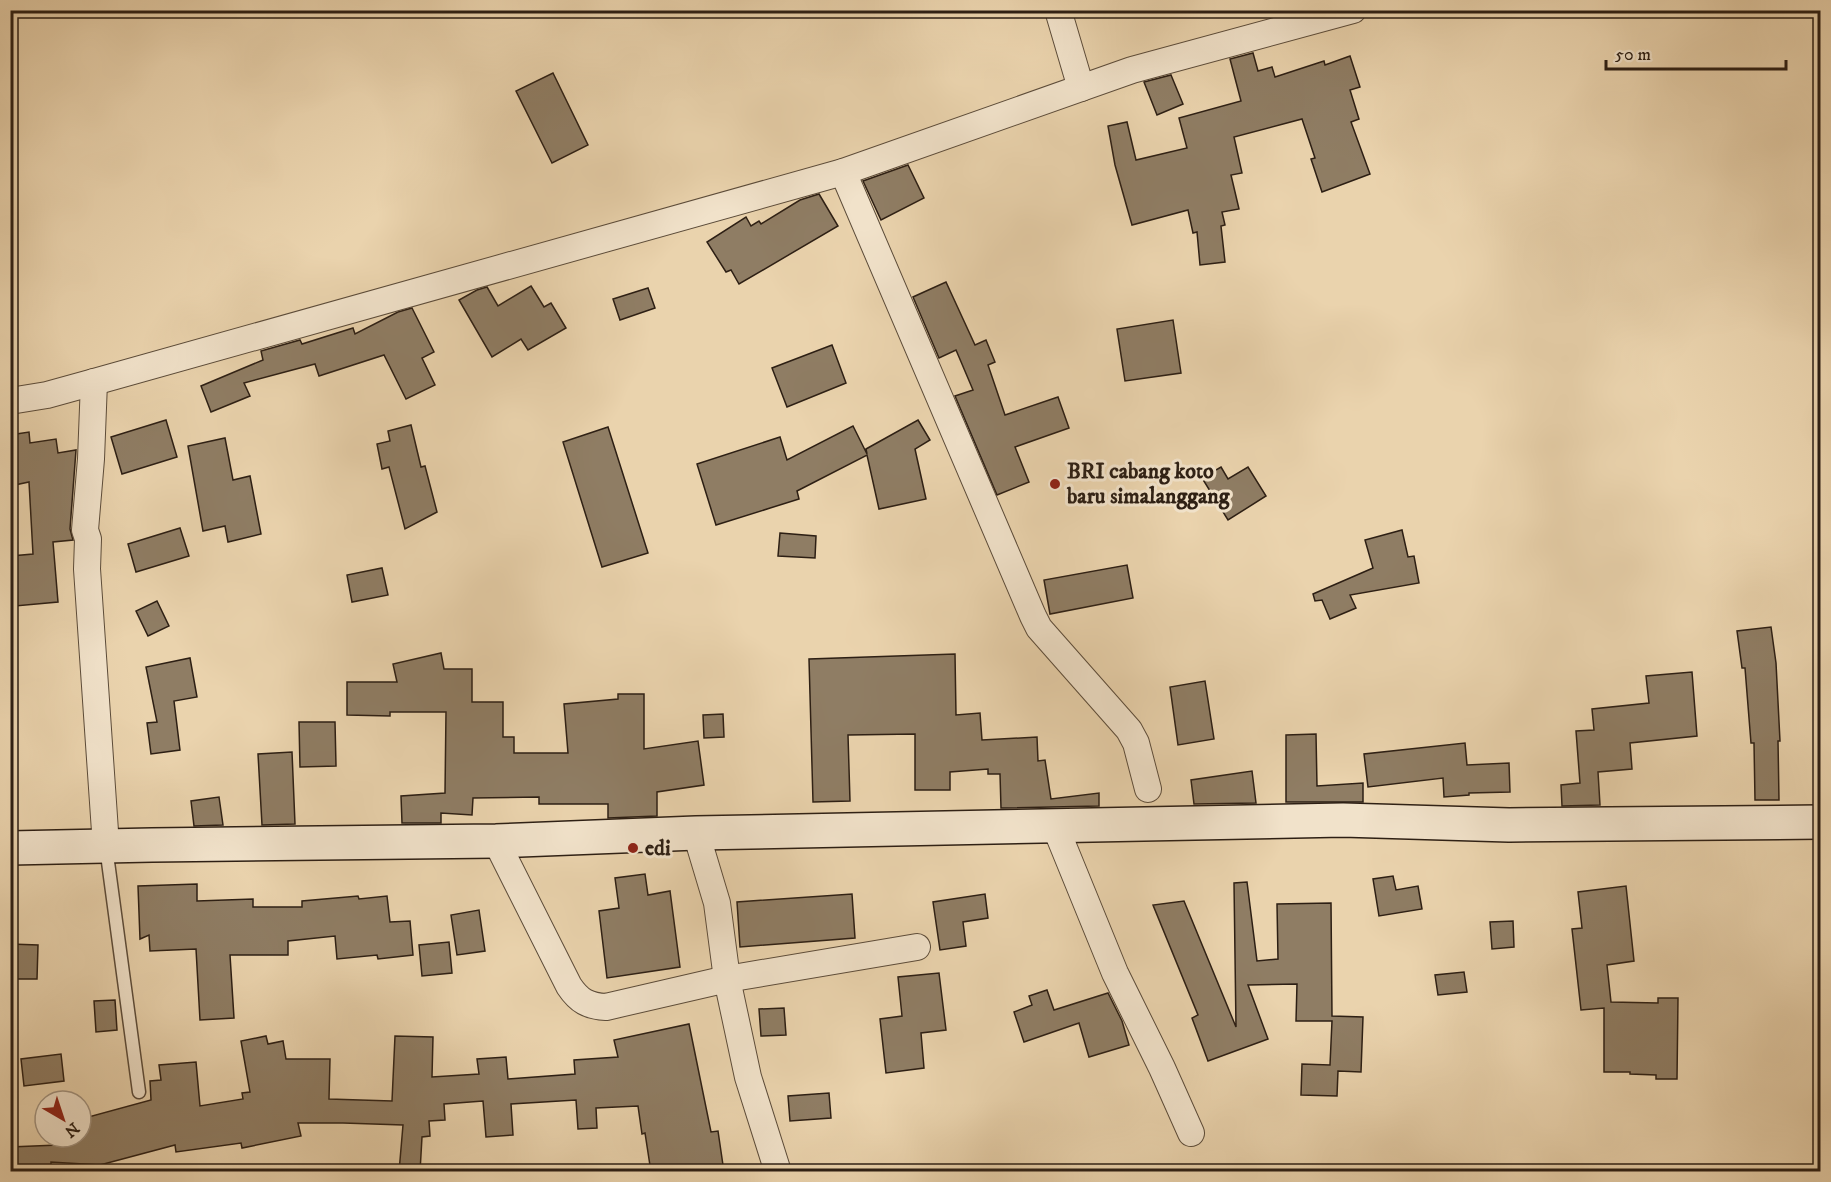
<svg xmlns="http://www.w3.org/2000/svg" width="1831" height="1182" viewBox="0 0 1831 1182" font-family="'IM FELL DW Pica',serif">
  <rect width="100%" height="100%" fill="#ead3ad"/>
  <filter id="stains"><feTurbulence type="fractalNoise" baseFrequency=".00333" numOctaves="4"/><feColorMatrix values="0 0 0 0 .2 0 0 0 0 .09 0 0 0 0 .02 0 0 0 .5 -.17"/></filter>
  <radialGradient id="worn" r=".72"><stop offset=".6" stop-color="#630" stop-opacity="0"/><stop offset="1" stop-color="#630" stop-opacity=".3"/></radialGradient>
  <g fill="#8f7d64" stroke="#2d1f14" stroke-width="1.5">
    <polygon points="1253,53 1258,71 1272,67 1275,77 1324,61 1325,65 1350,56 1360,87 1350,90 1359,119 1351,122 1370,174 1322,192 1311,159 1315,158 1302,119 1234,137 1242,173 1231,175 1239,209 1222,212 1225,225 1221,226 1225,262 1200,265 1197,232 1193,233 1188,210 1132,225 1115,165 1108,126 1127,122 1136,160 1187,148 1179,118 1241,101 1230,59"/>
    <polygon points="553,73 588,145 552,163 516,91"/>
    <polygon points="1171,75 1183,104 1157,115 1144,82"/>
    <polygon points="908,165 924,198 881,220 863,181"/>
    <polygon points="819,194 838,226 739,284 731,270 726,272 707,242 746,217 751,226 759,221 761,224 800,200"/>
    <polygon points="946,282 975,345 986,340 995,362 988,365 1005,415 1058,397 1069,428 1015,447 1029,482 997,495 955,396 973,390 956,350 939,358 913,297"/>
    <polygon points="531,286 544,307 551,303 566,328 528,350 521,339 492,357 459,300 477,290 487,287 498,306"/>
    <polygon points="648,288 655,308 620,320 613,299"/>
    <polygon points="412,308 434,352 422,358 435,385 406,399 384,355 319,376 315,364 244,383 250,396 211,412 201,386 263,360 261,351 300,340 302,344 353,328 355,334 398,312"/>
    <polygon points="1173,320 1181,373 1125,381 1117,329"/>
    <polygon points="832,345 846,383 787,407 772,368"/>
    <polygon points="166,420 177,457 122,474 111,437"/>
    <polygon points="918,420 930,440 915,449 926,499 879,509 867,455 797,491 799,499 716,525 697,464 780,437 787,460 853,426 867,454 866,449"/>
    <polygon points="411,425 421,467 425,466 437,512 405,529 389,467 382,469 377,444 390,441 388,431"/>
    <polygon points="608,427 648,553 602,567 563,442"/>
    <polygon points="29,432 30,443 56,439 58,453 76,450 70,529 73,540 53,542 58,602 15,606 11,556 33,554 29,482 10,486 10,435"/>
    <polygon points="225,438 233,480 250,476 261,534 228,542 225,526 203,531 188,446"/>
    <polygon points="1221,467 1228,479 1248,467 1266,496 1228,520 1202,478"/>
    <polygon points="180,528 189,556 136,572 128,544"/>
    <polygon points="1402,530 1408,557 1414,556 1419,583 1350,595 1356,608 1330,619 1322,600 1315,601 1313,594 1373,568 1365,540"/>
    <polygon points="780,533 816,536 815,558 778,556"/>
    <polygon points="1127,565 1133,598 1050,614 1044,580"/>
    <polygon points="382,568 388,595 352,602 347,575"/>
    <polygon points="157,601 169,626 148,636 136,611"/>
    <polygon points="1771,627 1776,663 1780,741 1778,741 1779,800 1755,800 1754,743 1751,743 1745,668 1742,668 1737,631"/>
    <polygon points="441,653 444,669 472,669 472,702 503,702 503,737 514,737 514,753 568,753 564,704 618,699 618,694 644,694 644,749 698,741 704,785 657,792 657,816 608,818 608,804 539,804 539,797 473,798 472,815 441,813 441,823 402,823 401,796 445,793 446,712 390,712 390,716 347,715 347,682 397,682 393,664"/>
    <polygon points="955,654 956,715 980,713 982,740 1037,737 1038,761 1045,760 1051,799 1099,793 1099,806 1001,808 1000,774 988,774 988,769 950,772 950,790 915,790 915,734 848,735 850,801 813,802 809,659"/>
    <polygon points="190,658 197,697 174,701 180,750 151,754 147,723 157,722 146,667"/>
    <polygon points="1692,672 1697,736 1630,743 1632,769 1598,772 1600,805 1562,806 1561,785 1580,783 1576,731 1594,730 1592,709 1649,703 1646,676"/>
    <polygon points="1205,681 1214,739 1178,745 1170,687"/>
    <polygon points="723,714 724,737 704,738 703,715"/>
    <polygon points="299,722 335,722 336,766 300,767"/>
    <polygon points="1316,734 1317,786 1363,783 1363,802 1286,802 1286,735"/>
    <polygon points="1465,743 1467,765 1509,763 1510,792 1469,793 1469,795 1444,797 1443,778 1368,787 1364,754"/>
    <polygon points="292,752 295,824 262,825 258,754"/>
    <polygon points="1252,771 1256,803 1194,804 1191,780"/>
    <polygon points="219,797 223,825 194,826 191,801"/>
    <polygon points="645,874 648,895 670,891 680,967 607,978 599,911 619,908 615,878"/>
    <polygon points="1393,876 1396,890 1418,886 1422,909 1379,916 1373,879"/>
    <polygon points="1247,882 1257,961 1278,959 1277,904 1331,903 1332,1016 1363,1017 1361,1072 1338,1071 1337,1096 1301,1095 1302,1064 1330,1065 1332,1021 1296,1021 1297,984 1248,985 1268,1039 1208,1061 1192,1018 1198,1015 1153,905 1184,901 1236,1027 1234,883"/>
    <polygon points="197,884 197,901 253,899 253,907 302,907 302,901 358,896 359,899 387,896 390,922 410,921 413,955 378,959 377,955 337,959 335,936 288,941 288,955 230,955 234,1018 200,1020 196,949 150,951 149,935 140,939 138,886"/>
    <polygon points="1626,886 1634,961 1607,965 1611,1002 1658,1003 1658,998 1678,998 1677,1079 1656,1079 1656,1075 1630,1074 1630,1072 1604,1072 1604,1008 1581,1010 1572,929 1582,928 1578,892"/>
    <polygon points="852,894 855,938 740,947 737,902"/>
    <polygon points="985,894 988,918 963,922 966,946 940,950 933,902"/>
    <polygon points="479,910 485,951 457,955 451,915"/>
    <polygon points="1513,921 1514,947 1492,949 1490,922"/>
    <polygon points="449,942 452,973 422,976 419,945"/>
    <polygon points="10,944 38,945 37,979 10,979"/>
    <polygon points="1464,972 1467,992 1438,995 1435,975"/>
    <polygon points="939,973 946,1030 921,1033 924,1068 886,1073 880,1019 902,1016 898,977"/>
    <polygon points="1047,990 1054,1010 1108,993 1122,1021 1129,1045 1089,1057 1079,1023 1024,1042 1014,1012 1032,1005 1029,996"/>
    <polygon points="115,1000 117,1030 96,1032 94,1001"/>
    <polygon points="784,1008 786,1035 761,1036 759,1009"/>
    <polygon points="689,1024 711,1132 718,1131 724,1172 651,1172 645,1133 642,1134 638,1106 596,1108 597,1128 578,1129 576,1100 511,1104 513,1135 486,1137 483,1101 444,1104 445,1120 429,1121 430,1136 422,1137 420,1172 399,1172 403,1125 343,1123 298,1123 301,1136 242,1148 241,1143 176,1152 175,1145 100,1165 51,1162 51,1172 10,1172 10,1147 58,1145 58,1137 81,1137 81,1119 151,1100 150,1081 161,1080 159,1065 196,1062 200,1106 243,1099 242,1093 250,1092 241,1041 266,1036 268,1044 283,1041 286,1059 330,1059 329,1099 392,1101 395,1036 433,1037 432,1077 479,1074 477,1059 506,1057 508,1079 575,1074 574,1060 618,1057 614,1040"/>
    <polygon points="61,1054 64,1081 24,1086 21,1059"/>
    <polygon points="829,1093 831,1118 790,1121 788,1096"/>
  </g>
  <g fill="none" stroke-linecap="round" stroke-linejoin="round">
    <g stroke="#5c4c3a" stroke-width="15">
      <polyline id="lane" points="106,847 139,1092"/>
    </g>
    <g stroke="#5c4c3a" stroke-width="28">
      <g id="street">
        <polyline points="1058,10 1081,88"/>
        <polyline points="843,172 1033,616 1039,628 1129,730 1136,743 1148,789"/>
        <polyline points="94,382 91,459 85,530 88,539 87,569 106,846"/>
        <polyline points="10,401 47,395 94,382 843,172 1132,70 1353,10"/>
        <polyline points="1055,826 1115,973 1162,1068 1191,1133"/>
        <polyline points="696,833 717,903 727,979 748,1077 778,1172"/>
        <path d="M 496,841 L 569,986 C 579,1001 588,1006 606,1007 L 727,979 L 917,947"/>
      </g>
    </g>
    <g stroke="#2d1f14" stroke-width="36">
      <polyline id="secondary" points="10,848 152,845 496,841 696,833 1343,820 1509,825 1820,822"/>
    </g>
    <use href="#lane" stroke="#f1e2ca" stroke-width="12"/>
    <use href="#street" stroke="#f1e2ca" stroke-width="26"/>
    <use href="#secondary" stroke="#f1e2ca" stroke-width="33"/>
  </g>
  <g fill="#8f2418" stroke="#f1e2ca" stroke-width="2">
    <circle cx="1055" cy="484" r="6"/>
    <circle cx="633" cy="848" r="6"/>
  </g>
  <g text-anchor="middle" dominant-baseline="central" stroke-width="6" stroke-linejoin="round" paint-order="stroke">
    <g font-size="22" font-weight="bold" fill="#2d1f14" stroke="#f1e2ca" text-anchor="start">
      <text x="1067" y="471">BRI cabang koto<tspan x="1067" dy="25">baru simalanggang</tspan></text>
      <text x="645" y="848">edi</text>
    </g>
  </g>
  <rect width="1831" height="1182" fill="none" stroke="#ead3ad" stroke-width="36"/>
  <rect x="12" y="12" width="1807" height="1158" fill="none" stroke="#2d1f14" stroke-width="3"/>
  <rect x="18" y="18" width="1795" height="1146" fill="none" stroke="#2d1f14" stroke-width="1.5"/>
  <g transform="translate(63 1119) rotate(141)"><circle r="28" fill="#f1e2ca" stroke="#a39481" stroke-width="1.5"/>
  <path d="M0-4.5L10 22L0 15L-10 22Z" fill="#8f2418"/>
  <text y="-9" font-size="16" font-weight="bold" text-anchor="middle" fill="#2d1f14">N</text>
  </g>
  <path d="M1606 60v9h180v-9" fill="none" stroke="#2d1f14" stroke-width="3"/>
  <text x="1615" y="60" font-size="18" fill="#2d1f14" stroke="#f1e2ca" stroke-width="4.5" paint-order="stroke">50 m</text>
  <rect width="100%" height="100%" filter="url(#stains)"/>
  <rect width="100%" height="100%" fill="url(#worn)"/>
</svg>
